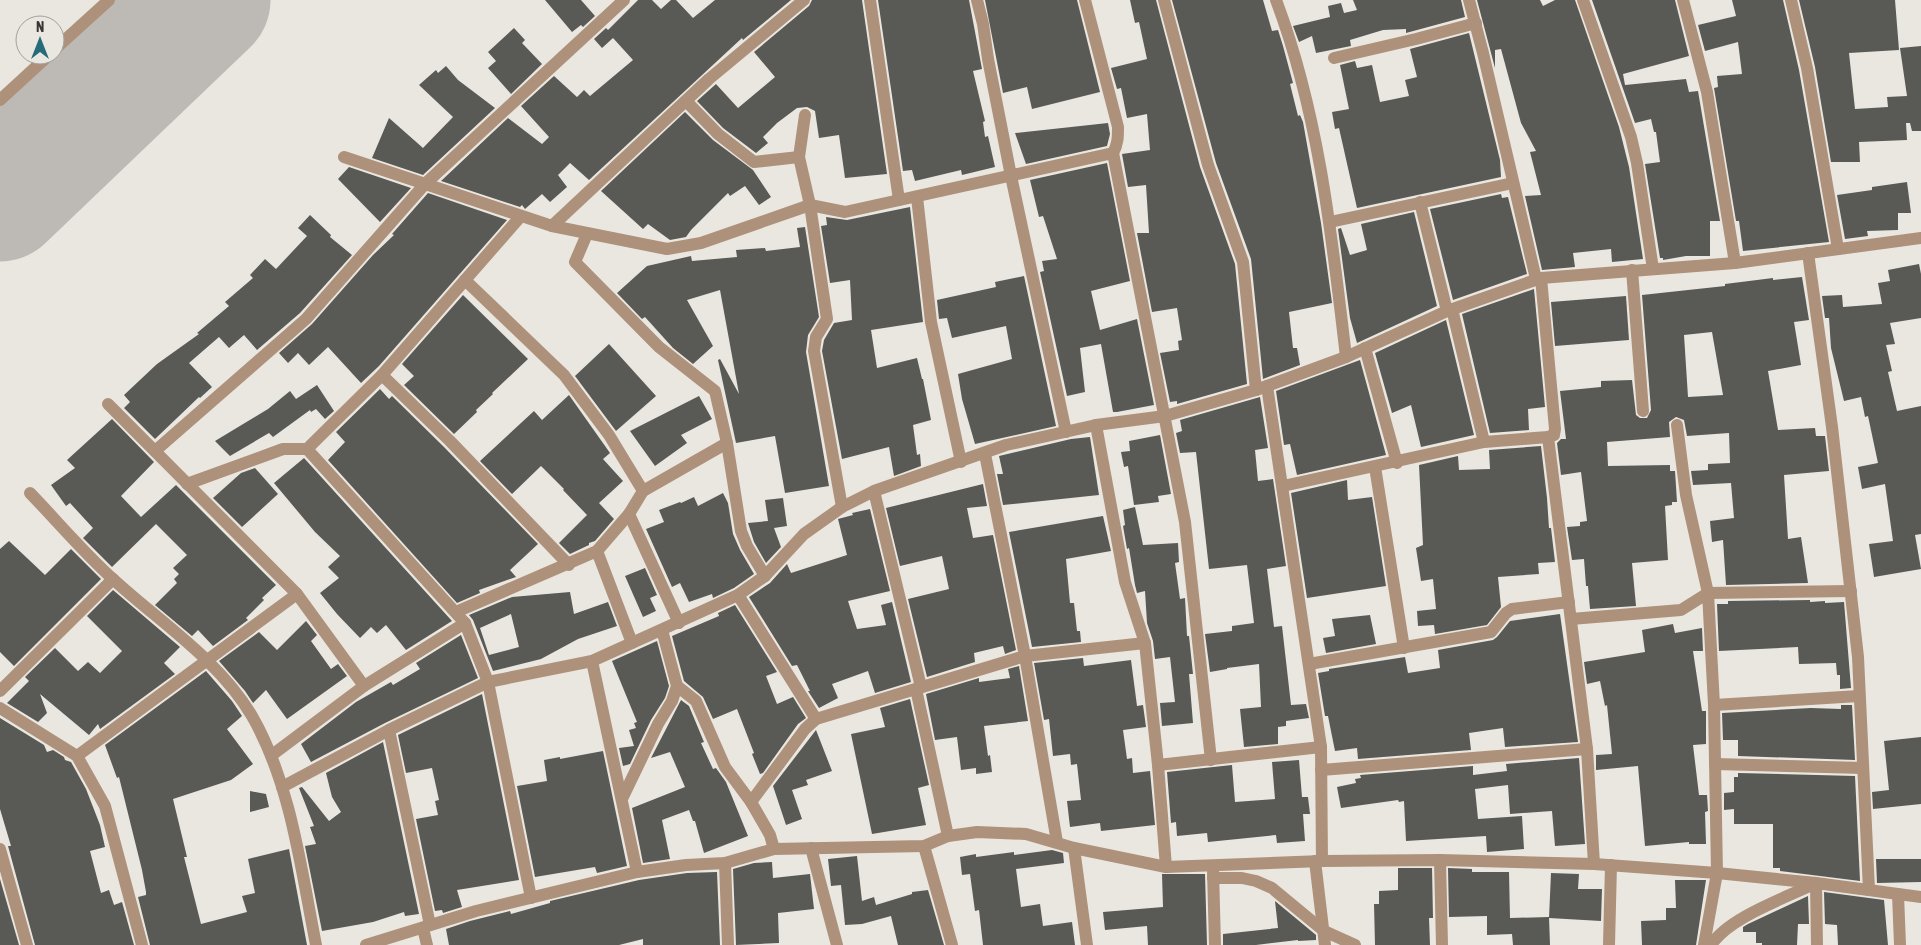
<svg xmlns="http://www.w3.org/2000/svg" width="1921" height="945" viewBox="0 0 1921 945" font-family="'Asap Condensed',sans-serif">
  <rect width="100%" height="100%" fill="#eae7e1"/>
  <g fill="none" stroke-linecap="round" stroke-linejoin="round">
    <polyline stroke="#bdbab6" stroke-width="131" points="0,196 205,0"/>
  </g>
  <g fill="#595a55" fill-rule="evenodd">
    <polygon points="545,0 581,0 595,16 583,27 581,25 572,32"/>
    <polygon points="638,0 652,0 661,9 671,0 676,0 693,18 715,0 791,0 743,40 742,38 589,180 570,163 558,175 567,187 550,202 542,194 525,209 522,205 520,207 441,181 508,118 542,144 549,137 521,106 554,76 577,97 584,90 590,96 633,60 613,38 602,48 594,39 606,28 608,30"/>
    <polygon points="812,0 862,0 887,174 845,178 839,135 819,138 815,111 807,107 797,108 777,123 763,137 768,143 756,153 723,128 697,101 716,84 738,108 775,77 754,52 809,6"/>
    <polygon points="878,0 969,0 982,69 973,71 985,121 983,122 985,137 988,136 995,167 962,175 961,170 915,181 912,170 903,171"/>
    <polygon points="985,0 1077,0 1100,92 1032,109 1027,87 1003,93"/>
    <polygon points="1130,0 1156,0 1200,167 1235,264 1247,384 1177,404 1177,401 1170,402 1160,353 1179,350 1178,341 1182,340 1177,308 1152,312 1137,233 1149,233 1146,185 1128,187 1122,154 1150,150 1147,114 1127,118 1121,88 1117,89 1111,68 1147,59 1139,22 1135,23"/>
    <polygon points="1172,0 1263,0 1272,31 1278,30 1283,46 1293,83 1290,84 1298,116 1300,115 1303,122 1321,223 1332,303 1289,312 1293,348 1297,348 1300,365 1263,379 1251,259 1216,163"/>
    <polygon points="1353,0 1461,0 1465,17 1406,33 1406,29 1383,30 1350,40 1351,46 1316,53 1312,36 1299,42 1293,26 1330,17 1328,6 1341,3 1344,13 1357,10"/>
    <polygon points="1477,0 1540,0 1543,6 1555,0 1575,0 1619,127 1629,167 1643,259 1612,262 1611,249 1573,253 1575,267 1542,270 1525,196 1541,195 1530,152 1536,151 1521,123 1501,49 1495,50 1495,68"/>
    <polygon points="1592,0 1675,0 1689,56 1623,74 1625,85 1686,79 1689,92 1698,91 1720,221 1710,221 1710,256 1686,256 1663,260 1663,258 1660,258 1645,164 1660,162 1656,132 1654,132 1651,119 1635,123"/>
    <polygon points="1732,0 1783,0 1799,70 1829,242 1743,251 1739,221 1736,221 1714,88 1718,87 1717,76 1742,74 1738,42 1705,51 1698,25 1736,16"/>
    <polygon points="1799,0 1895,0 1899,50 1849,53 1855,109 1888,107 1887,97 1907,96 1900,48 1921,46 1921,131 1912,131 1910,123 1906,123 1907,140 1859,142 1860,162 1831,162 1815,67"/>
    <polygon points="514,28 525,40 522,43 542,64 511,94 488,68 496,61 488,52"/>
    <polygon points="1469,33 1500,160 1501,177 1357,208 1339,128 1335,129 1332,112 1349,109 1340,65 1355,61 1357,68 1372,65 1380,102 1409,96 1405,80 1417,77 1410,49"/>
    <polygon points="446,66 458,80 495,108 423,175 372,158 389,118 423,148 453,117 419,85 436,70 438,73"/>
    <polygon points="685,112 713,140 753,170 771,197 759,205 745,186 730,196 728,193 691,230 686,237 670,240 648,224 643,229 601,191"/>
    <polygon points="1108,123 1110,134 1107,146 1026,164 1015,133"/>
    <polygon points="1107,163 1130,281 1091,291 1100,330 1137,319 1154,405 1117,412 1113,412 1101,344 1080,348 1085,392 1067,396 1040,272 1044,271 1042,261 1057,259 1043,216 1039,217 1030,180"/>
    <polygon points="349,167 411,188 380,222 338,179"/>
    <polygon points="1907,182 1911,213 1898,213 1898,230 1867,231 1868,236 1845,239 1837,195 1872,190 1872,187"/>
    <polygon points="428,193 507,220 379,366 361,383 328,347 309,365 298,353 288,363 279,353 312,324 373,255 394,235 392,234"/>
    <polygon points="1501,194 1502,198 1508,197 1527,274 1453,300 1430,209"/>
    <polygon points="910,207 923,322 871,330 877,368 917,358 922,379 923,379 931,420 913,425 917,455 920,454 921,466 894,476 889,447 842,459 822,351 824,340 834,323 852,320 850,280 830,283 821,226 827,225 826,217 847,220"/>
    <polygon points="1414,212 1437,306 1357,343 1350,318 1338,229 1341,228 1350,255 1367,250 1361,224"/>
    <polygon points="310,215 331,235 330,237 352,255 300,313 257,350 244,335 229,348 219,337 189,363 212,387 200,398 199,397 155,439 124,408 130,402 124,395 157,364 199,334 197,333 229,306 225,302 253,278 250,275 265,259 276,269 307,236 298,228"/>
    <polygon points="805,227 819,317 808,335 806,352 829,486 785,493 775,436 736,443 718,360 720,359 739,394 720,290 687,300 713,346 693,364 673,348 645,317 642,319 617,293 647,266 691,256 692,261 737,257 736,250 765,248 766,251 800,247 797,228"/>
    <polygon points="1919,264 1921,274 1921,318 1890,323 1895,344 1886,345 1892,371 1888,372 1897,411 1921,406 1921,534 1915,535 1921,569 1874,577 1869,544 1893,541 1885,484 1862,489 1858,467 1878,463 1868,416 1865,417 1861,397 1844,401 1831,348 1829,318 1825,318 1822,296 1842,295 1843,307 1882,304 1878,283 1890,281 1888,270"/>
    <polygon points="1024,276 1056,426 975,444 962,399 958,374 1012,359 1006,326 952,338 947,318 939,319 937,300 996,287 995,282"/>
    <path d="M 1802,277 L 1809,320 L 1794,322 L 1801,365 L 1768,371 L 1778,430 L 1815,428 L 1816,436 L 1825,436 L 1829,471 L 1784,475 L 1788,539 L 1801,537 L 1808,583 L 1726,585 L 1723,540 L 1712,542 L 1710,521 L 1734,518 L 1731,483 L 1693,485 L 1691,471 L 1708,470 L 1708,464 L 1730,463 L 1729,433 L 1687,436 L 1684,420 L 1676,417 L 1669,422 L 1670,437 L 1607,442 L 1608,466 L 1670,465 L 1670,471 L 1675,471 L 1677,502 L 1672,502 L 1672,505 L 1665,506 L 1668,560 L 1632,563 L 1636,606 L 1590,609 L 1588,586 L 1586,586 L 1584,559 L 1572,560 L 1567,527 L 1580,526 L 1580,522 L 1587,521 L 1581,472 L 1561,475 L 1557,443 L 1561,439 L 1566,439 L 1560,391 L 1601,387 L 1601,381 L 1632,380 L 1636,415 L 1640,418 L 1647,418 L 1651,410 L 1642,295 L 1725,286 L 1725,284 L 1773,278 L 1773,280 ZM 1712,332 L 1723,395 L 1688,397 L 1684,335 Z"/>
    <polygon points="1534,289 1545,407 1528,409 1529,430 1490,433 1462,314"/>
    <polygon points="463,295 528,359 492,393 493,394 476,410 477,412 454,434 404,385 414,376 402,364"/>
    <polygon points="1626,296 1629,340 1555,346 1551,302"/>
    <polygon points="1446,320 1474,435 1421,447 1411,405 1392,413 1375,353"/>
    <polygon points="609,344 656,396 616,431 575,376"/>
    <polygon points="1360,360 1386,455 1297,475 1290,444 1284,445 1276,391"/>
    <polygon points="317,385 334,411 325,419 316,409 311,412 310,410 273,437 269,433 230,456 215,441 268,409 290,391 296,399"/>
    <polygon points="380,389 389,399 392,396 444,447 538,544 510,570 516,577 479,590 480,593 457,603 328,460 345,442 336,432"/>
    <polygon points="569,395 610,453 603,459 623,481 599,503 614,519 595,541 589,543 589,545 570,554 559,543 587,515 563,490 564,489 541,466 512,494 480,461 534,411 542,420"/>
    <polygon points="699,396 712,419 681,435 687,443 655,466 630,431"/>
    <polygon points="1260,397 1268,448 1255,450 1258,481 1273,479 1286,566 1267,569 1274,627 1282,626 1291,705 1306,704 1309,718 1286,721 1286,726 1278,727 1278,744 1244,747 1240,709 1261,707 1259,664 1227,668 1227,669 1210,672 1205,634 1232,631 1232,626 1254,623 1247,565 1209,569 1196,452 1180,453 1176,433 1182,431 1180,420"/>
    <polygon points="112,419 154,462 121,496 141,517 176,485 276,585 262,598 264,600 246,618 248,620 213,646 198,630 192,636 155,605 177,583 174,579 179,574 173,568 187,555 156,524 112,567 83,538 93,528 70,503 66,506 51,485 75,468 67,460"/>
    <polygon points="1160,435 1171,494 1158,496 1159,502 1134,505 1128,466 1124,467 1121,452 1130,451 1129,441"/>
    <polygon points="1090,437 1099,495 1003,505 997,474 1003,474 999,456 1071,439"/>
    <polygon points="1541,446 1547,498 1549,528 1551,528 1555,562 1538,563 1539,574 1498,577 1501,607 1487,625 1435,634 1434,625 1418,626 1417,611 1436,609 1433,579 1421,581 1416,548 1423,545 1419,465 1458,456 1459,470 1490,469 1489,450"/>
    <polygon points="304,458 452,621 406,650 386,625 377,633 371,627 360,638 337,614 320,593 339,578 328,567 340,556 315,532 274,483"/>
    <polygon points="255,468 278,494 242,527 213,498 241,473"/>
    <polygon points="1347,480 1348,500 1372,497 1386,586 1307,598 1291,493"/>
    <polygon points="983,484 987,506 967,508 973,538 993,535 1016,650 1005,654 1003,646 974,653 975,662 927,677 908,599 949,589 942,556 900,566 886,508"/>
    <polygon points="723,493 728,503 733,534 740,550 754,574 734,588 713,598 712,594 689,602 680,583 672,587 646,529 664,522 659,510 680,502 681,503 694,497 698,506"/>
    <polygon points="783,498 787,526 774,528 781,547 766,563 754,542 748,523 768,521 765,500"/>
    <polygon points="1135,507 1143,545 1178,543 1179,562 1175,563 1180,599 1185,598 1187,636 1189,636 1193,674 1189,674 1193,723 1162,726 1160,703 1175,702 1170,657 1155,659 1153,641 1147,623 1145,591 1137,593 1135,585 1129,548 1127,549 1123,526 1125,525 1123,510"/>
    <polygon points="870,509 890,591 848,601 857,629 886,625 881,605 892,602 911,682 875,693 868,671 832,684 838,698 819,708 808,691 810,691 797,665 792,666 749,597 770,583 787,564 791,573 847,555 838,519 853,515 852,513"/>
    <polygon points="1103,516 1111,551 1066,559 1070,603 1074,603 1077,631 1080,631 1081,642 1032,647 1009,532"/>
    <polygon points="9,541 45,575 71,549 101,579 14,666 0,652 0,549"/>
    <polygon points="645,568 657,595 650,598 656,611 643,617 625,576"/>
    <polygon points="113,590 180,647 164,663 175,674 100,729 98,724 89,735 40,694 47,713 38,722 7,703 29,681 25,677 55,648 78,671 88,662 100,673 122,651 87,616"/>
    <path d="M 570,592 L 574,614 L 608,602 L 617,626 L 578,639 L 541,659 L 493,671 L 473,620 L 469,615 L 512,597 ZM 511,614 L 519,647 L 489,655 L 480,628 Z"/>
    <polygon points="1810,600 1810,602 1825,601 1825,603 1844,602 1851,688 1840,689 1840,675 1837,675 1836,663 1799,664 1798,647 1719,651 1717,604 1728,604 1728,601"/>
    <polygon points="735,605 777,672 766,676 777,704 793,697 806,718 798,724 763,773 760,774 752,754 754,753 737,709 713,719 703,697 684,681 672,636 719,616 718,613"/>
    <polygon points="1560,614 1578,742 1505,747 1503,728 1469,733 1471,750 1358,759 1357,748 1335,751 1328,716 1325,716 1318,673 1329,671 1329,669 1405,657 1408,673 1440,668 1438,650 1493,640 1497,637 1510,621"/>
    <polygon points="1370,615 1376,644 1326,653 1323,638 1335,636 1332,619"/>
    <polygon points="306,621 317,635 311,641 331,669 338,664 347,676 287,719 266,690 253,703 245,691 219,661 259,632 277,650"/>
    <polygon points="1673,624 1675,633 1702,628 1703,651 1693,651 1702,711 1706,711 1706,744 1693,745 1699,795 1707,795 1708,811 1705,812 1706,844 1689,844 1689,842 1645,846 1638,766 1596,770 1596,755 1612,754 1607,705 1605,706 1600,681 1587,684 1584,662 1645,652 1642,630"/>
    <polygon points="461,635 478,678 385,723 311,762 301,744 356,702 391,682 393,685 420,669 416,663"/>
    <polygon points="657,641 669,686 665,698 651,720 630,764 623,766 619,748 634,746 629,730 636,728 634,723 637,722 612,661"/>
    <polygon points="1083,658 1084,666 1131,660 1137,706 1143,705 1146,727 1123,730 1127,759 1132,758 1133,773 1150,771 1155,825 1101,831 1100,823 1070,827 1067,801 1081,800 1077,764 1071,765 1070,754 1053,756 1049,719 1044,720 1034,663"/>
    <polygon points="1019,666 1028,721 984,726 988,756 990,755 992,772 976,774 976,768 961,770 957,737 935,740 926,694 979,678 979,682 1010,678 1008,669"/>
    <polygon points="206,671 232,701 242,716 227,729 253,764 231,780 173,799 187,857 184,857 201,924 247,912 242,896 255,893 248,859 289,849 307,945 150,945 138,897 146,895 146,892 142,870 119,777 117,778 105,745"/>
    <polygon points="482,694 519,880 457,890 462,907 443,913 442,910 435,911 416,819 438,815 435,801 439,800 432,768 406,773 398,735"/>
    <polygon points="910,699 929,785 918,788 926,825 872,834 851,734 885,727 880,708"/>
    <polygon points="681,700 689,706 704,742 701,743 713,769 716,768 726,782 748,836 704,853 695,821 693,821 689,810 662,820 670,859 643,863 632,808 685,787 670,752 651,758"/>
    <polygon points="1841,705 1852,705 1855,760 1738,756 1738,740 1723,740 1722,713 1811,708 1841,709"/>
    <polygon points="0,718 44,745 47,752 53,750 64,757 65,760 71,762 86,789 100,825 105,847 90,851 101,893 109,890 114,905 122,902 134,945 35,945 8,846 11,846 0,809"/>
    <polygon points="816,730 832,771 806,780 808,785 792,790 802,819 786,825 773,786"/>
    <polygon points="1921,737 1921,804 1873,809 1872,792 1889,790 1884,741"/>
    <polygon points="383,742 419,914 405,916 404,912 373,922 322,931 305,846 316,844 310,827 314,826 299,788 302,787 329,821 341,812 332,797 326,773"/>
    <polygon points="603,751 627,866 597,873 595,867 535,877 517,786 547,781 544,760 560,757 560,759"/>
    <polygon points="1579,758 1585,844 1555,846 1552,811 1510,814 1508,785 1475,789 1478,819 1522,816 1524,849 1487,852 1486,836 1406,841 1404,801 1399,802 1398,800 1341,808 1337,787 1356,783 1355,779 1361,778 1360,775 1473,766 1473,775 1507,771 1506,764"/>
    <polygon points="1299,760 1302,797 1308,797 1310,814 1303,814 1305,841 1277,843 1276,835 1208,842 1207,833 1177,836 1176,822 1171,823 1167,772 1232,765 1235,802 1275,799 1272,762"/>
    <polygon points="1738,773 1855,776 1860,881 1780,871 1780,868 1773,868 1773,824 1734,824 1734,809 1724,810 1724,793 1734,792 1734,777 1738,777"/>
    <polygon points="250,791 266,794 269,807 250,812"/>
    <polygon points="1052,850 1063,853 1064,863 1016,869 1021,907 1040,904 1043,926 1072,922 1075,945 983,945 979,910 975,911 970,874 962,875 960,857 976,854 976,857 1014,852 1014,855"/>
    <polygon points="857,856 862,901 874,897 876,905 912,894 912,892 928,890 944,945 898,945 891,916 862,924 845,925 841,885 831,886 828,859"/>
    <polygon points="1876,859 1921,859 1921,882 1877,883"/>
    <polygon points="772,862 773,878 810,874 814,909 778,913 779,943 736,945 733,869 754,863"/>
    <polygon points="1398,868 1432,868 1433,918 1429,918 1430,945 1375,945 1374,904 1379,904 1379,891 1398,890"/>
    <polygon points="1448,868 1472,869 1472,872 1509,872 1510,918 1549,917 1550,945 1513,945 1512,934 1487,935 1487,916 1449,917"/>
    <polygon points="717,872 720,945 643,945 643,939 619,945 449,945 446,929 470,921 510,911 511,914 550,903 550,901 639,880 687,873"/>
    <polygon points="1551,873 1579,874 1578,889 1602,889 1601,921 1549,918"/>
    <polygon points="1162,874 1205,874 1207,945 1148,945 1147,926 1105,930 1103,912 1163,907"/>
    <polygon points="0,879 19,945 0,945"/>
    <polygon points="1675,880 1706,880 1696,945 1642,945 1641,921 1666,920 1666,908 1676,908"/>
    <polygon points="1824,892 1884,900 1888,945 1838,945 1837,925 1825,924"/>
    <polygon points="1808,896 1809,924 1798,924 1797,945 1762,945 1762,943 1756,943 1756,932 1743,932 1743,927 1748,924"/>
    <polygon points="1275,901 1316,935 1316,940 1298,941 1298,940 1256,945 1223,945 1223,934 1278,928"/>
  </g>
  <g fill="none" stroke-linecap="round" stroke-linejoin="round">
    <g stroke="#ae917a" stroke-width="12">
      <polyline points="870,0 899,200"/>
      <polyline points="977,0 983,24 988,59 1011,176 1066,432"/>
      <polyline points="1164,0 1208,165 1243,262 1256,390"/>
      <path d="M 1276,0 C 1319,114 1332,237 1346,357"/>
      <polyline points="1469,0 1483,53 1536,279"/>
      <polyline points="1583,0 1631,137 1637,163 1653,269"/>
      <polyline points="1683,0 1707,92 1735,263"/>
      <polyline points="1791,0 1807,68 1838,249"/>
      <polyline points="55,49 109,0"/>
      <polyline points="1334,58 1416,39 1476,23"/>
      <polyline points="0,100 49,55"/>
      <polyline points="686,101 718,134 754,162 799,157"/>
      <polyline points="805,115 799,157 810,205 827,319 816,337 814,351 842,507"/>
      <polyline points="1113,153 1185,522 1211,760"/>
      <path d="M 344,157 L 552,226 L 667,249 L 701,243 L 810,205 L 845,212 L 1113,153 C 1118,144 1118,137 1118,127 L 1085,0"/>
      <polyline points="917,197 931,322 961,462"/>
      <polyline points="1420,202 1447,311"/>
      <polyline points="1330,222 1513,183"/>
      <polyline points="552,226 709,79 804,0"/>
      <polyline points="587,234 575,262 659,347 715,391 727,443 741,531 747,546 765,576"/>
      <polyline points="1808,253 1832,427 1858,657 1869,890"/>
      <polyline points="1632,270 1643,411"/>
      <polyline points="465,280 564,375 609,435 643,491"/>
      <polyline points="1452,309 1484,442"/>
      <polyline points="1365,348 1397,463"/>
      <polyline points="382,375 450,441 569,565"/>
      <polyline points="1267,386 1321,747"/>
      <polyline points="108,404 297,594 364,686"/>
      <polyline points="1096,425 1125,582 1145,643 1158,765 1166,867"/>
      <polyline points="1677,425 1686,495 1708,593 1851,591"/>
      <polyline points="1548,437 1587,749 1594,864"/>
      <polyline points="307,449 465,623 488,682 531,898"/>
      <polyline points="155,451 306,319 425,184 624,0"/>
      <polyline points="985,454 1025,656 1057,842"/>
      <polyline points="1375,467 1404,648"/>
      <polyline points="187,484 283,449 307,449 382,375 521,216"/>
      <polyline points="1283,486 1484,442 1548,437 1554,435 1555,429 1541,278"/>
      <polyline points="874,491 921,687"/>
      <path d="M 30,493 C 58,522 84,553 114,580 C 161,623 219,660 252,716 C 291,784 301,869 316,945"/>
      <polyline points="629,514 679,623"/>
      <polyline points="597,551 632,643"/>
      <polyline points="738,595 816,719"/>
      <polyline points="456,612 597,551 629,514 643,491 727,443"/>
      <polyline points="1571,619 1681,610 1708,593 1714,705 1717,873 1704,945"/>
      <polyline points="592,661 637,872"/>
      <polyline points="1309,664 1491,632 1506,613 1512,609 1569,602"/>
      <polyline points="677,686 696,701 725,767 751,802 770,835 774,849"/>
      <polyline points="916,689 948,836"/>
      <polyline points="0,691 113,579"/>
      <polyline points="1714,705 1859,696"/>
      <polyline points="0,708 77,756 105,806 142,945"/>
      <polyline points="389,730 430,925"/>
      <polyline points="272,755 364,686 465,623"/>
      <polyline points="77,756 297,594"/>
      <polyline points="1715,764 1863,768"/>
      <polyline points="1158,765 1321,747 1322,861"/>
      <polyline points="1321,770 1587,749"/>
      <polyline points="282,787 389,730 488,682 592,661 738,595 765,576 804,534 842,507 874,491 1006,445 1096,425 1165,416 1256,390 1346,357 1447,311 1541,278 1735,263 1921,238"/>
      <polyline points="622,799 658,724 672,701 677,686 662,630"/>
      <polyline points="751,802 805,729 816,719 1025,656 1145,643"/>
      <polyline points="924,846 952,945"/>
      <polyline points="811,848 837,945"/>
      <polyline points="1074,848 1087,945"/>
      <polyline points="0,849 27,945"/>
      <polyline points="1440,860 1442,945"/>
      <polyline points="1315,861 1325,945"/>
      <polyline points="725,863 728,945"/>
      <polyline points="1213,870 1215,945"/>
      <polyline points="1213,878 1242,878 1256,881 1272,888 1324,931 1355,945"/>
      <polyline points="1898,894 1900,945"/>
      <polyline points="423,928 427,945"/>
      <polyline points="366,945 476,911 637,872 686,865 725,863 774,849 924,846 948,836 977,832 1026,834 1074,848 1166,867 1322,861 1440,860 1594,864 1717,873 1816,883 1921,897"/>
      <polyline points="1609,945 1611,865"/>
      <path d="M 1711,945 C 1729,917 1786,898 1816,883 L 1817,945"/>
    </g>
  </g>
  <g transform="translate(40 40)"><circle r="24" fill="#eae7e1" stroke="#a2a09c"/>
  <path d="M0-4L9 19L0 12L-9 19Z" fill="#256b7a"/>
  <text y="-8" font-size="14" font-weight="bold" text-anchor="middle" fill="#373634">N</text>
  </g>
</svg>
